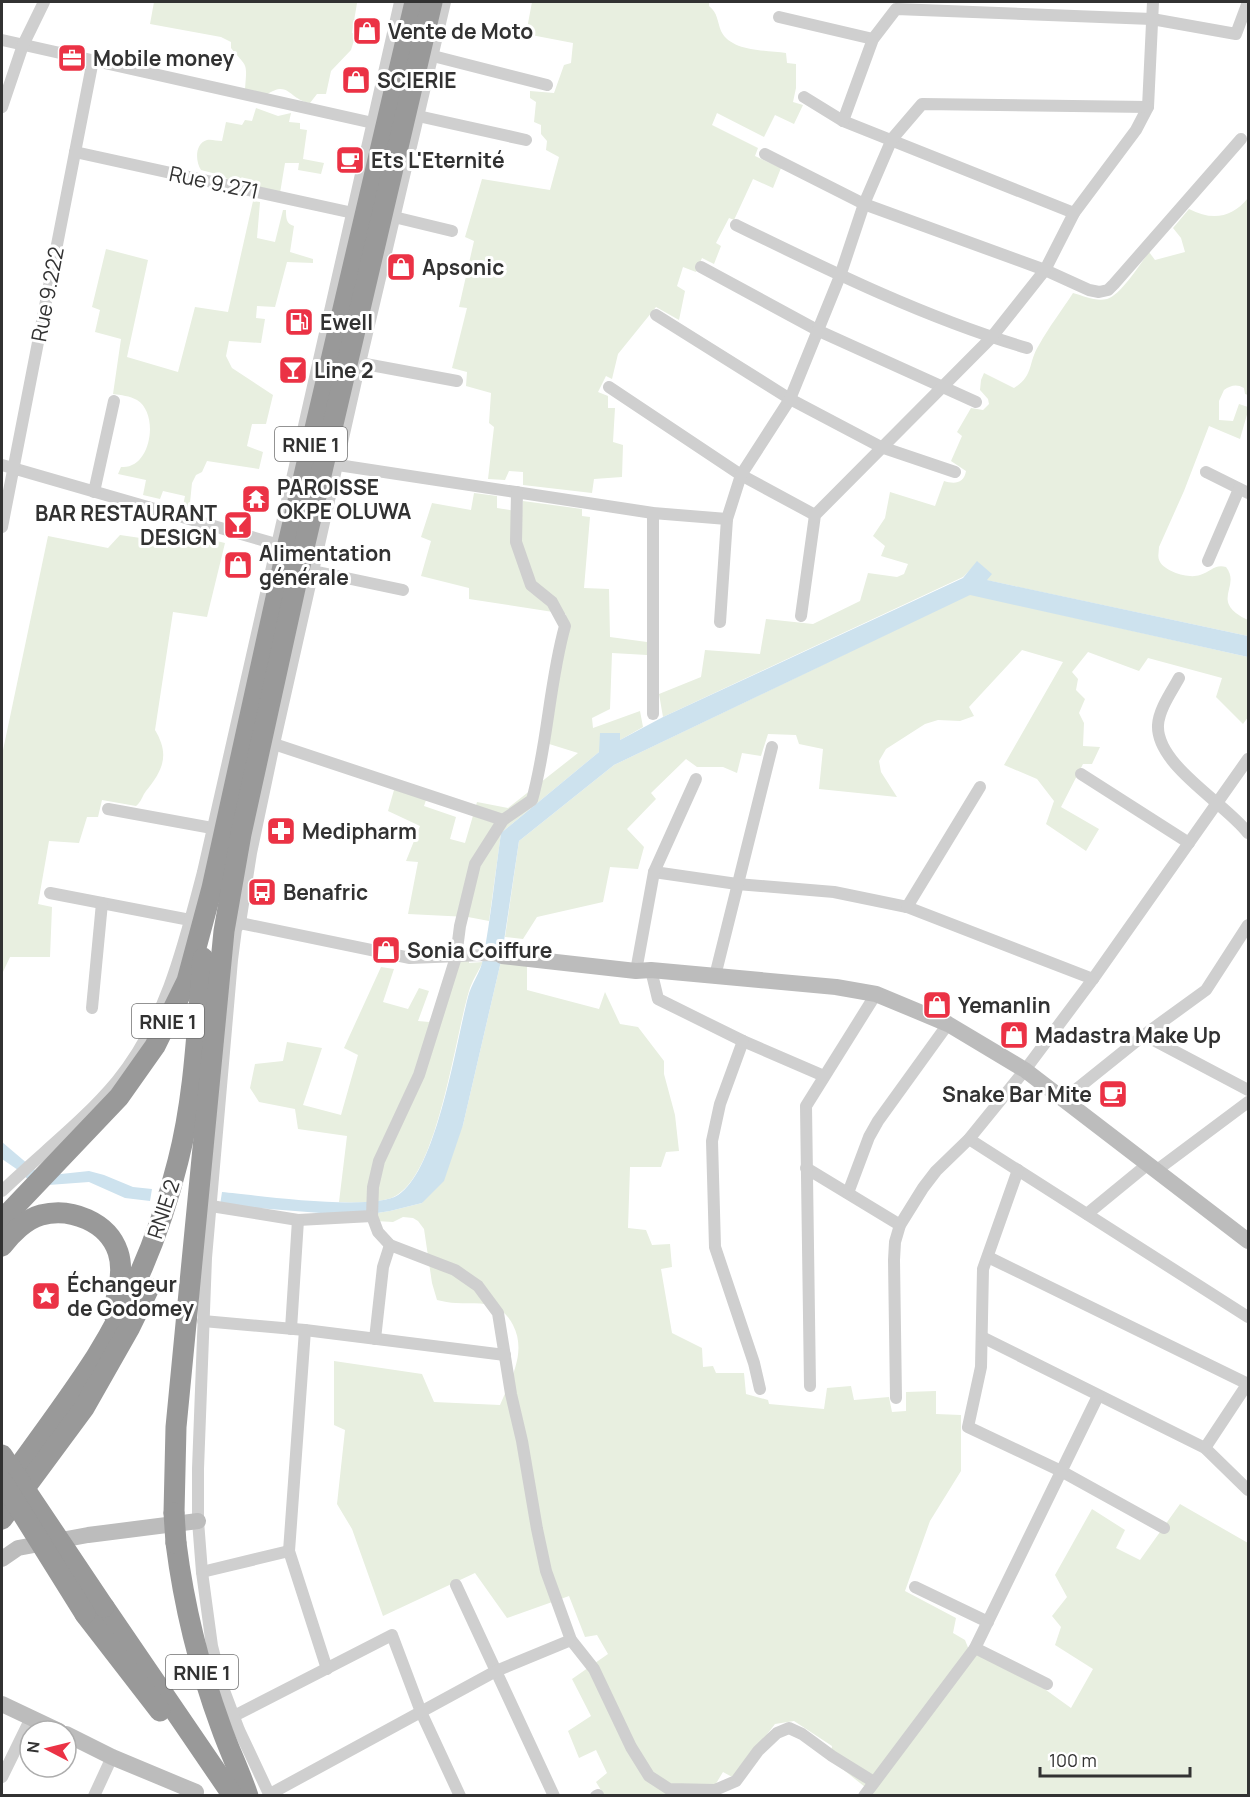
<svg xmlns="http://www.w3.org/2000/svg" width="1250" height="1797" viewBox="0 0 1250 1797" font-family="Manrope,sans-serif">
  <rect width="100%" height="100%" fill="#fff"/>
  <g fill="#e8efe0">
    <path d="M 154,2 L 354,2 L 357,3 L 352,33 L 356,34 L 351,50 L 331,71 L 326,94 L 317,94 L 310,103 C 288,99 289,79 266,95 L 245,90 C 247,61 248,69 231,48 L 231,42 L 221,37 L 150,24 Z"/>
    <path d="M 532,2 L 709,2 L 709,6 C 718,13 717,21 721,31 C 731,52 766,50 786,53 L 787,63 L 796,64 L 796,88 L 793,102 L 803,105 L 794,124 L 775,115 L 764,137 L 717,113 L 712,125 L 758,148 L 755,156 L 781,168 L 773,188 L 753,179 L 734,220 L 729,218 L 716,243 L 721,246 L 714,264 L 702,258 L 696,272 L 683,267 L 677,286 L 685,291 L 679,320 L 656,307 L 618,354 L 612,379 L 606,376 L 598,392 L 608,396 L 608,408 L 615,408 L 613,442 L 623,445 L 622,477 L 594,479 L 592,493 L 523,485 L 523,472 L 509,471 L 505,480 L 488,479 L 494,427 L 489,423 L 491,393 L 466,386 L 467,372 L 452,368 L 467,308 L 459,307 L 474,241 L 465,237 L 482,179 L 550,190 L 559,157 L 546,150 L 547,141 L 541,134 L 541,125 L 534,122 L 536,102 L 530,98 L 530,91 L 554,93 L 564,65 L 571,63 L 573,43 L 526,34 Z"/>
    <path d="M 256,108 L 278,116 L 291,113 L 289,122 L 300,123 L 300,129 L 307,130 L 303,159 L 324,163 L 321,174 L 298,170 L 299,163 L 285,163 L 280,193 L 230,182 L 224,176 L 201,170 C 195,161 195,143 207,140 C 211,139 217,141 222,141 L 226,122 L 242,125 L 245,120 L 252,121 Z"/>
    <path d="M 1248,198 L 1248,395 L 1245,394 L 1244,388 C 1237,384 1231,385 1224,390 L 1219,401 L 1219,420 L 1233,421 L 1239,404 L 1248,407 L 1248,411 L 1240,439 L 1209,426 L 1184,491 L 1159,547 C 1159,552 1157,557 1160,562 C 1166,572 1189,579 1200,575 C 1211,572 1214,564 1226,567 C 1242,587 1208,601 1248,620 L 1248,636 L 986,580 L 978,562 L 963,577 L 663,717 L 659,694 L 701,677 L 705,650 L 760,654 L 766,619 L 813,624 L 860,601 L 868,573 L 897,577 L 904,574 L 908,564 L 881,556 L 885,546 L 873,536 L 885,518 L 890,492 L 935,506 L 944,481 C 954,484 964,484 966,471 L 951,461 L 962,436 L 957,432 L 971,408 L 983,410 L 989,404 L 988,399 L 980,390 L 981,380 L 984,373 L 1014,388 C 1034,376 1028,362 1039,345 C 1049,327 1062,310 1073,293 C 1084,296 1096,302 1107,299 C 1121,295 1140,264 1149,252 L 1155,260 L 1185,252 L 1181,238 L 1173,228 L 1189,209 C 1212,221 1232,218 1248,198 Z"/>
    <path d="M 253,201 L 260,202 L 257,238 L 275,242 L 283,210 L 286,210 C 286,218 286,224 294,226 L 290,252 L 313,259 L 313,263 L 287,262 L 275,307 L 257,306 L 256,318 L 265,319 L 261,343 L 229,341 L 226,356 L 232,368 L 273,395 L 266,424 L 252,424 L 247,446 L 263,452 L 259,469 L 207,461 L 202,472 L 196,475 L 192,483 L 189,513 L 182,511 L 185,496 L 163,491 L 160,499 L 143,495 L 146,480 L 118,474 L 121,467 C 151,470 160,414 137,400 C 130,396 121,395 113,394 L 121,339 L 95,332 L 100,310 L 92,307 L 106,249 L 148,260 L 127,357 L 178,372 L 195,307 L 228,312 Z"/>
    <polygon points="474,493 497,496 497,508 522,512 523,501 582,509 582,516 590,517 584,588 609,589 610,637 647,642 647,655 612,653 610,709 592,718 593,728 640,711 643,727 599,752 501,833 489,921 468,917 408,914 418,862 406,861 420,826 388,811 396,783 429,791 424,806 456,817 450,839 465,843 477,802 508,808 578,753 546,743 566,614 469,599 469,588 421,576 431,541 421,537 432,503 471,510"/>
    <path d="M 176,531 L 225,543 L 207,617 L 173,612 L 155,730 C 170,755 163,770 146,791 C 142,796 142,801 136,806 L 102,800 L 98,817 L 87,817 L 79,843 L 49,841 L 38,904 L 52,907 L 50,957 L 10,957 L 2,974 L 2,755 L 48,536 L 108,548 L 120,535 L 168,542 Z"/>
    <polygon points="970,594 1248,657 1248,717 1243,724 1216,697 1222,678 1148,658 1139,671 1088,652 1072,672 1078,679 1076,690 1085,699 1079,713 1084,723 1083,746 1100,747 1092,764 1083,764 1061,807 1099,829 1086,851 1046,824 1054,801 1037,779 1004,765 1063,662 1022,650 969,707 974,716 960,721 938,720 925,724 886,749 879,761 881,772 897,797 819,789 823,749 799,744 796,735 768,734 761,756 742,753 737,773 723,767 697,767 686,759 651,793 656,799 627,829 644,847 638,869 610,867 603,902 537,917 523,939 505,937 519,841 614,765"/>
    <path d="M 464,947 L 470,949 L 469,963 L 483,962 C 478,972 472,981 469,991 C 455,1038 438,1171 397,1195 C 386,1203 353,1203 339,1202 L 347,1136 L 298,1129 L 295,1109 L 259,1102 L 250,1088 L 255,1064 L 283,1061 L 287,1042 L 322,1048 L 303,1105 L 341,1115 L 358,1055 L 344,1048 L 381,967 L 394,969 L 383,1002 L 408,1009 L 419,988 L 429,991 L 418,1021 L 429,1022 L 442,997 L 449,997 Z"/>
    <path d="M 527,959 L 527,990 L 599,1009 L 605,992 L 620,1024 L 638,1027 L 664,1061 L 664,1074 L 675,1115 L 679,1151 L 666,1152 L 661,1167 L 630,1167 L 628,1228 L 646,1230 L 652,1245 L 670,1244 L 672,1267 L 661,1269 L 672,1333 L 702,1348 L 703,1367 L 713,1366 L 716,1373 L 744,1373 L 746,1394 L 768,1400 L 769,1404 L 824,1409 L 827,1388 L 851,1386 L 854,1400 L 889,1397 L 892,1412 L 906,1411 L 906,1392 L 936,1391 L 936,1414 L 961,1415 L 961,1471 L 930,1521 L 905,1591 L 956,1618 L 953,1633 L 965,1640 L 969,1650 L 1046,1690 L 1071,1708 L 1093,1669 L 1055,1645 L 1061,1627 L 1052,1616 L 1067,1597 L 1055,1575 L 1092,1509 L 1125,1530 L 1116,1548 L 1140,1560 L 1180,1504 L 1248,1543 L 1248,1795 L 875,1795 L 830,1759 L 832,1746 L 794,1721 L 775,1724 L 734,1778 L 723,1772 L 709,1795 L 604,1795 L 596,1782 L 607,1773 L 596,1750 L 579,1758 L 568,1731 L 591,1716 L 572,1679 L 608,1654 L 597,1635 L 585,1637 L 569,1596 L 507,1618 L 475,1573 L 383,1616 L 352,1529 L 337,1504 L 345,1430 L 334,1425 L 334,1361 L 422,1374 L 434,1402 L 500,1405 C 511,1379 527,1352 513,1325 C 509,1317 502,1309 493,1306 C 481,1302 468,1304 456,1303 C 450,1303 443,1301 437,1300 L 432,1283 L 424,1229 L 418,1221 L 413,1218 L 403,1217 L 393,1222 L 358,1220 L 358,1216 L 390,1211 L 422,1203 L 463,1125 L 501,961 Z"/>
  </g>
  <g fill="#cde2ee">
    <path d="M 977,561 L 992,574 L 987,580 L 1248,636 L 1248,657 L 970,595 L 614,765 L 519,841 L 501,961 L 463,1125 L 444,1181 L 422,1203 L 390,1211 L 358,1216 L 220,1205 L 222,1192 C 256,1195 372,1212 398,1195 C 437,1170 456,1043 468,997 C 471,984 481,972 483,959 C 491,917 495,875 501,833 L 599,752 L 600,733 L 620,733 L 620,740 L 663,717 L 963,578 Z"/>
    <polygon points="2,1142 42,1176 89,1171 104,1175 133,1187 152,1189 150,1201 125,1198 89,1182 35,1186 18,1170 2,1159"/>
  </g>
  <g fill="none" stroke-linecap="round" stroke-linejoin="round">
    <g stroke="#cfcfcf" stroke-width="12">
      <polyline points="779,17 873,39"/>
      <polyline points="2,40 373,123"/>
      <polyline points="433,56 547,85"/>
      <polyline points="804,97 843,121 1074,213"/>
      <polyline points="2,107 23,45 44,2"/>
      <polyline points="418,116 526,140"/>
      <polyline points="843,121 873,39 896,9 1152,19 1236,34 1248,2"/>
      <polyline points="75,152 353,213"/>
      <polyline points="765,154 864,204 1045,270 1089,290 1099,292 1108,290 1114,284 1241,139"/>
      <polyline points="394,217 452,231"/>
      <path d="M 736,225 C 830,271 928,319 1027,348"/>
      <polyline points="701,267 819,331 976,402"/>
      <polyline points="656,315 790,399 881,447 955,472"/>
      <polyline points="360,363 457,381"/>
      <polyline points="609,387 741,475 815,515"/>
      <polyline points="2,465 276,544"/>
      <polyline points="338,465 653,513 727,519"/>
      <polyline points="1206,472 1248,493"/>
      <polyline points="94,492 114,401"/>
      <path d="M 517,492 L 516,542 L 531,585 L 552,602 L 565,626 C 549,683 548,743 532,800 L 503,820 L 475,864 L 460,926 L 456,957 L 419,1075 L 379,1161 L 373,1187 L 372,1216 L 378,1232 L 390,1245 L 455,1270 L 478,1286 L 498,1313 L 511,1394 L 522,1441 L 537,1529 L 546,1571 L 571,1640 L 594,1669 L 631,1747 L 649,1776 L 669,1789 L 715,1790 L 736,1781 L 758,1751 L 777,1733 L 789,1728 L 802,1734 L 832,1756 L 874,1782"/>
      <polyline points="653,513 653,714"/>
      <polyline points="2,527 93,60"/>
      <polyline points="1208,561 1239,489"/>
      <polyline points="313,571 403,590"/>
      <polyline points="801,616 815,515 991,338 1045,270 1074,213 1136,130 1148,107 1153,2"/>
      <polyline points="720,622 727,519 741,475 790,399 840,276 864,204 892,139 922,104 1148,107"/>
      <path d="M 1179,678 C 1172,691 1159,709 1158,725 C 1156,765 1225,803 1248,833"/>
      <polyline points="274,744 503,820"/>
      <polyline points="1081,774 1189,843"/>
      <polyline points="108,809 212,828"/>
      <polyline points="654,872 737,884 834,892 907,907 1093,979"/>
      <polyline points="50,893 190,920"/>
      <polyline points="907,907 980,787"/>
      <polyline points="240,923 410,958 483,955 502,956"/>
      <polyline points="651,970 658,999 743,1041 824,1076"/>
      <polyline points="636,971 654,872 696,779"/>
      <polyline points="715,976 772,747"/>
      <polyline points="92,1008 102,903"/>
      <polyline points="1144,1035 1248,1090"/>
      <polyline points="743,1041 720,1104 712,1141 715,1247 754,1363 760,1389"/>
      <polyline points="1063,1100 1144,1035 1206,990 1248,925"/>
      <polyline points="969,1139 1248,1317"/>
      <polyline points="806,1168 900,1225"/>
      <polyline points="1018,1170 983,1269 981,1367 968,1427 1061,1471 1164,1528"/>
      <polyline points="1157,1170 1248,1102"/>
      <path d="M 2,1191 C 40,1154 83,1122 117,1081 C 166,1021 184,945 203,872 L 400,2"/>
      <polyline points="848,1193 869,1137 878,1121 948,1024"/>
      <polyline points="211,1206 298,1220 372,1216"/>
      <polyline points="1087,1214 1148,1164"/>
      <polyline points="988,1257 1248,1384"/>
      <polyline points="203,1321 305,1330 505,1355"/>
      <polyline points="291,1329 298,1220"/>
      <polyline points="305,1330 289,1551 327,1669"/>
      <polyline points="982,1337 1205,1448 1248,1490"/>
      <polyline points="375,1339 383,1267 390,1245"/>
      <polyline points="810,1386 806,1106 876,994"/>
      <polyline points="896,1398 894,1260 895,1242 900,1225 923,1188 936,1171 969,1139 1025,1070 1093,979 1248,759"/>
      <polyline points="1205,1448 1248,1383"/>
      <polyline points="202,1572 289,1551"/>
      <polyline points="456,1585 554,1796"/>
      <polyline points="915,1587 988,1622"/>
      <polyline points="975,1648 1047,1684"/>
      <polyline points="234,1716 392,1635 421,1712 460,1796"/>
      <polyline points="2,1777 31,1718"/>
      <polyline points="270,1794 496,1671 571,1640"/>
      <polyline points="94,1796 112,1757"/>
      <polyline points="270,1796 239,1730 222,1685 212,1646 202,1572 198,1521 198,1469 206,1258 232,960 236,929 240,923 251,853 274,744 360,363 445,2"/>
      <polyline points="596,1796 598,1795"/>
      <polyline points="864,1796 975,1648 1098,1396"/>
    </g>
    <g stroke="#bcbcbc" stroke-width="16">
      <polyline points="502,956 636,971 651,970 836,987 876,994 948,1024 1025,1070 1248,1241"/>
      <polyline points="2,1559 18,1548 88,1535 198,1521"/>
      <polyline points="2,1704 59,1731"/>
      <polyline points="66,1734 112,1757 196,1792"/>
    </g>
    <g stroke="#999" stroke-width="21">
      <polyline points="2,1220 119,1097 155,1046 187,981 212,888 287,548 415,2"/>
      <path d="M 2,1246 C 11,1234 26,1219 41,1215 C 71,1207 108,1222 118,1252 C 124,1270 118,1295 112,1312"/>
      <path d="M 4,1487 C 35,1444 67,1402 96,1357 C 133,1297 161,1230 178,1161 C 195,1095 197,1026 203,958"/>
      <polyline points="174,1513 176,1427 224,931 241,834 303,552 432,2"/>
      <polyline points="2,1519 84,1408 130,1327 149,1288"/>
      <path d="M 176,1543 C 184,1606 199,1667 221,1727 C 229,1750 240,1772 248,1796"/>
      <polyline points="104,1607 233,1796"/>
      <polyline points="85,1614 160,1711"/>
    </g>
    <g stroke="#999" stroke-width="21">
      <polyline points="2,1455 104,1607"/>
      <polyline points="2,1481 85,1614"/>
      <polyline points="174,1513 176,1543"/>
    </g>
  </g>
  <defs>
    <g id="shop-square" transform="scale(1.5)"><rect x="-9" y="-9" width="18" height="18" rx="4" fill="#eb3245" stroke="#fff"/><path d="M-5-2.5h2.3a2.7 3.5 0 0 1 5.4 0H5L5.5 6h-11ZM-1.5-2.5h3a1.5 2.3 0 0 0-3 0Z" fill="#fff"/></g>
    <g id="office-square" transform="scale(1.5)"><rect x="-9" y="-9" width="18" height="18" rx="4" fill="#eb3245" stroke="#fff"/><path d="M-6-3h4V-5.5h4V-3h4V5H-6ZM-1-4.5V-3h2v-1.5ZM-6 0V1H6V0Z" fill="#fff"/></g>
    <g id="cafe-square" transform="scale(1.5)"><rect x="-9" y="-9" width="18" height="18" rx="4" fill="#eb3245" stroke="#fff"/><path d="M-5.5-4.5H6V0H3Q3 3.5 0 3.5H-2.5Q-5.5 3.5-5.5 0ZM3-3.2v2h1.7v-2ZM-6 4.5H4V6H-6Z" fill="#fff"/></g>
    <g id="fuel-square" transform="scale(1.5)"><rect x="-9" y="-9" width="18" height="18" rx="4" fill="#eb3245" stroke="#fff"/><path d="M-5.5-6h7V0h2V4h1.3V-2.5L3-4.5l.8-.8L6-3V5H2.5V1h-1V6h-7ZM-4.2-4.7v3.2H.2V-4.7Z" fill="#fff"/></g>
    <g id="bar-square" transform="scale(1.5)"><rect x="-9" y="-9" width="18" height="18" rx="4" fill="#eb3245" stroke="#fff"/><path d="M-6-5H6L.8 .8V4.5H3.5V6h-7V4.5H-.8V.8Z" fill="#fff"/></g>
    <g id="temple-square" transform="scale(1.5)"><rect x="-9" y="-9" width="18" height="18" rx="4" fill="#eb3245" stroke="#fff"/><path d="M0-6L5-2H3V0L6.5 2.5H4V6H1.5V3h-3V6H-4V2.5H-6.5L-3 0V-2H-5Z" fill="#fff"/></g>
    <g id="pharmacy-square" transform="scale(1.5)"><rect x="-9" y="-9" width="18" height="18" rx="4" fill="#eb3245" stroke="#fff"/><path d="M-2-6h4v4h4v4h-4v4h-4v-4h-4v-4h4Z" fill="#fff"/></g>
    <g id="bus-square" transform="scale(1.5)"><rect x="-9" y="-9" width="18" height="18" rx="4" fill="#eb3245" stroke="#fff"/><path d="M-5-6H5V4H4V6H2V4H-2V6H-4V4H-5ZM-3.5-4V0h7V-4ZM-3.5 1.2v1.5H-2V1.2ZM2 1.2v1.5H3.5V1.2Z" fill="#fff"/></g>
    <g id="sight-square" transform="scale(1.5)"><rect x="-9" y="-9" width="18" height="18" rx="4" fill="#eb3245" stroke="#fff"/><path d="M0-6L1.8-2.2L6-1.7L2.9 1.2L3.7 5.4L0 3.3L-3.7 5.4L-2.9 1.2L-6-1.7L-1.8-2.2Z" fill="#fff"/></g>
  </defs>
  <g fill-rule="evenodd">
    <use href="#shop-square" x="367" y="31"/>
    <use href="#office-square" x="72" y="58"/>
    <use href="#shop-square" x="356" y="80"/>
    <use href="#cafe-square" x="350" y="160"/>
    <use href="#shop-square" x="401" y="267"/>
    <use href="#fuel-square" x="299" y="322"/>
    <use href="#bar-square" x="293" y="370"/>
    <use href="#temple-square" x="256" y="499"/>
    <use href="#bar-square" x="238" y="525"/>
    <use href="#shop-square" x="238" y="565"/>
    <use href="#pharmacy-square" x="281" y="831"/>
    <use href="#bus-square" x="262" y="892"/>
    <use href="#shop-square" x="386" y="950"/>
    <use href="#shop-square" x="937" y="1005"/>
    <use href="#shop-square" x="1014" y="1035"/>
    <use href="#cafe-square" x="1113" y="1094"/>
    <use href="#sight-square" x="46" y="1296"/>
  </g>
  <g text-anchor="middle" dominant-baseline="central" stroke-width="6" stroke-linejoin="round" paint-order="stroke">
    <g fill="#fff" stroke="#707070" stroke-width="1.5">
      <rect x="275" y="427" width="72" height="34" rx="4.5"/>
      <rect x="132" y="1004" width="72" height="34" rx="4.5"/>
      <rect x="166" y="1655" width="72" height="34" rx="4.5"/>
    </g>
    <g font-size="20" font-weight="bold" fill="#323232">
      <text x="311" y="444">RNIE 1</text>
      <text x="168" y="1021">RNIE 1</text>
      <text x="202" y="1672">RNIE 1</text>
    </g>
    <g font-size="21" font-weight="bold" fill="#323232" stroke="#fff" text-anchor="start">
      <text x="388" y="31">Vente de Moto</text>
      <text x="93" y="58">Mobile money</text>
      <text x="377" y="80">SCIERIE</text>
      <text x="371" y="160">Ets L'Eternité</text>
      <text x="422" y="267">Apsonic</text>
      <text x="320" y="322">Ewell</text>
      <text x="314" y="370">Line 2</text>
      <text x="277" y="487">PAROISSE<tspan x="277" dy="24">OKPE OLUWA</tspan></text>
      <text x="217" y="513" text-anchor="end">BAR RESTAURANT<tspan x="217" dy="24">DESIGN</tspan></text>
      <text x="259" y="553">Alimentation<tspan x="259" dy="24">générale</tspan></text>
      <text x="302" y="831">Medipharm</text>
      <text x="283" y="892">Benafric</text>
      <text x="407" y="950">Sonia Coiffure</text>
      <text x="958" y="1005">Yemanlin</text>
      <text x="1035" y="1035">Madastra Make Up</text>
      <text x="1092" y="1094" text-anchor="end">Snake Bar Mite</text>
      <text x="67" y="1284">Échangeur<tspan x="67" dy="24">de Godomey</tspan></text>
    </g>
    <g font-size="21" fill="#323232" stroke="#fff">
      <text transform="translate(214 182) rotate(12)">Rue 9.271</text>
      <text transform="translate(47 294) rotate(-79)">Rue 9.222</text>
      <text transform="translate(163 1209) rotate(-72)">RNIE 2</text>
    </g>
  </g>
  <rect width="1250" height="1797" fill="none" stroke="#323232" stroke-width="6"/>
  <g transform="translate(48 1749) rotate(277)"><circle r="28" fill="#ffffff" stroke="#adadad" stroke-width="1.5"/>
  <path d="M0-4.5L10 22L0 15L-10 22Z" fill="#eb3245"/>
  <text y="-9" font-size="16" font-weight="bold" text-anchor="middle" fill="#323232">N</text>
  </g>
  <path d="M1040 1767v9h150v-9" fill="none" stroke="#323232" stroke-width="3"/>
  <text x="1049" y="1767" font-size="18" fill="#323232" stroke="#ffffff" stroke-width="4.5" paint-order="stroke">100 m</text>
</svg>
